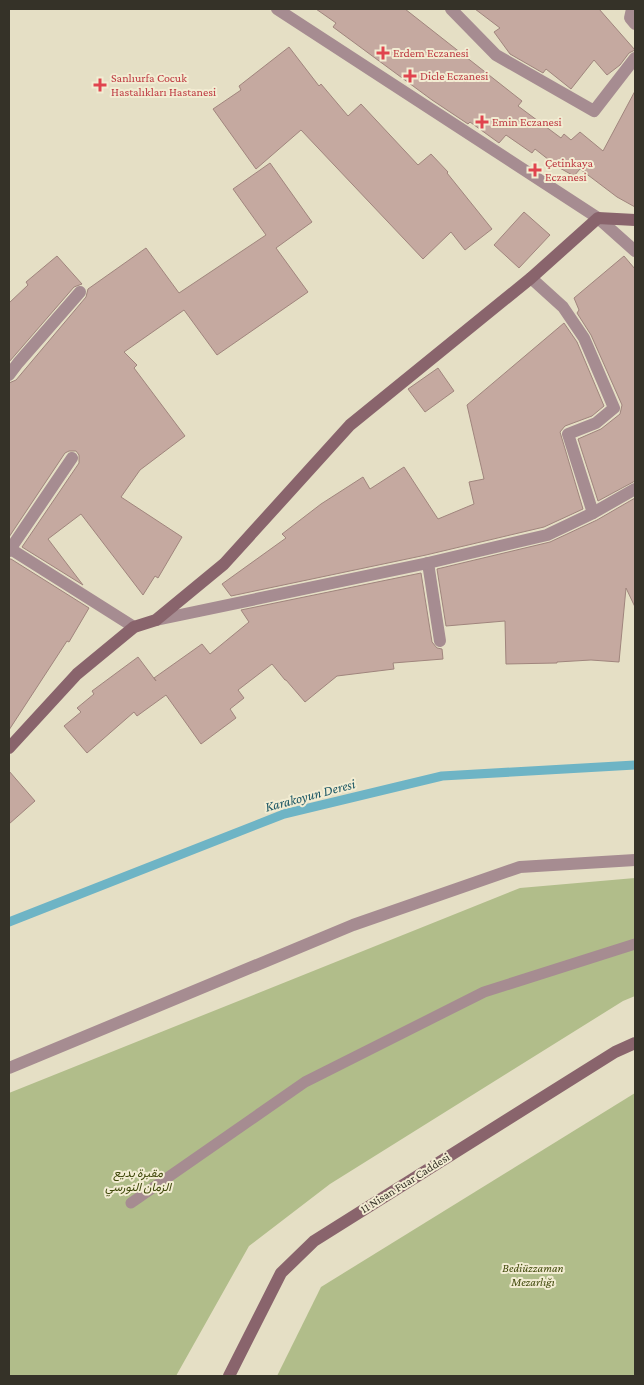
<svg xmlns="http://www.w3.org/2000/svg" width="644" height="1385" viewBox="0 0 644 1385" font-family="'Crimson Pro',Vazirmatn,serif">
  <rect width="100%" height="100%" fill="#e5dfc5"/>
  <g fill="#b1bd8a">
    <polygon points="635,878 635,996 623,1001 330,1184 249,1246 176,1376 9,1376 9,1093 520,888"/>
    <polygon points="635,1093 635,1376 277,1376 321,1287"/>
  </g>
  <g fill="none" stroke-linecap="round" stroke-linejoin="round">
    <polyline stroke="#6eb4c5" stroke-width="9" points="9,922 284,814 442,776 635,765"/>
  </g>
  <g fill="#c5a9a0" stroke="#a0857d">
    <polygon points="316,9 405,9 522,101 518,106 561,138 564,134 571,140 580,132 603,151 635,91 635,207 617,197 580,169 574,176 558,167 535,149 532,153 506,135 499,143 470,122 468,124 432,100 333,27 336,23"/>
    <polygon points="475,9 599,9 635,50 629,53 620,65 607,75 594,60 571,89 546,69 543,73 510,54 494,32 500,28"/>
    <polygon points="289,47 319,86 321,84 348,116 361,104 418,165 431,154 448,172 447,173 492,229 465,250 451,232 423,259 301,130 256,169 213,109 241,90 239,86"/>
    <polygon points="270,163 312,222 276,248 308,292 217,355 184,310 124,352 137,365 134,368 185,436 140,470 121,497 182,537 158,578 155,576 143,595 81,514 48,539 83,585 22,547 79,463 79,455 76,451 69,451 65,453 9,537 9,383 16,380 86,297 88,289 146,248 179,293 266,235 233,189"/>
    <polygon points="524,212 550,235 519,268 494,245"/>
    <polygon points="57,256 82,284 74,287 9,362 9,303 28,285 26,282"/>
    <polygon points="624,256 635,269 635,481 598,501 578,439 601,429 620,414 622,405 591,335 577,313 579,310 574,298"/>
    <polygon points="564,323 577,342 604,406 592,416 565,426 560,432 583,509 544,527 426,555 231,596 222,584 286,538 282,534 321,504 363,477 370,489 404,467 438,519 474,504 469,482 484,479 467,405"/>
    <polygon points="438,368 454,391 425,412 408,389"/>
    <polygon points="635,498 635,607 626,588 619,662 591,660 557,662 557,663 506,664 505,621 446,626 437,569 550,542 597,520"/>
    <polygon points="9,559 11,559 89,608 69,642 67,641 9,730"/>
    <polygon points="421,573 432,642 437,648 442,649 443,659 393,663 394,669 337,676 305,702 286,680 285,680 272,664 238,690 244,698 230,709 236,718 201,744 166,695 137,716 134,712 87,753 64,726 81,712 77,708 94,694 92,691 138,657 156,681 154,678 202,644 210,654 249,622 241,610"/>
    <polygon points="9,771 35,801 9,824"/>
  </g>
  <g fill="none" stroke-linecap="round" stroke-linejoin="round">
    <polyline stroke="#a68c91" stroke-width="11" points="131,1203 305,1082 484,992 635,944"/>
    <g stroke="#a68c91" stroke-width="12">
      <polyline points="277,9 598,218 635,251"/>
      <polyline points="451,9 496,55 594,111 635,58"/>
      <polyline points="632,9 630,18 635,24"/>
      <polyline points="531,278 563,307 584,338 614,408 596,423 568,434 593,513"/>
      <polyline points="9,375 18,363 80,292"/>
      <polyline points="9,548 134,627"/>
      <polyline points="9,551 72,458"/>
      <polyline points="428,563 440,641"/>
      <polyline points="156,620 428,563 547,535 593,513 635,489"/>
      <polyline points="9,1068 353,925 520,867 635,860"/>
    </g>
    <g stroke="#89646c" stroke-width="12">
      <polyline points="9,748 77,674 134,627 156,620 224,564 350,425 531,278 598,218 635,220"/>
      <polyline points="229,1376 281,1273 314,1241 615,1052 635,1043"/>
    </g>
  </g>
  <g fill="#e0444e" stroke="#f2ecd2" stroke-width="2">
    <path d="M380.5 45.5h5v5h5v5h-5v5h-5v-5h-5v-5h5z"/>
    <path d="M407.5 68.5h5v5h5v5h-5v5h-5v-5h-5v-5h5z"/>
    <path d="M97.5 77.5h5v5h5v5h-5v5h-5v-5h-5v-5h5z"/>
    <path d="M479.5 114.5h5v5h5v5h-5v5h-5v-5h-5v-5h5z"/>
    <path d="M532.5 162.5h5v5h5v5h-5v5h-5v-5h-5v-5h5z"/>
  </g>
  <g text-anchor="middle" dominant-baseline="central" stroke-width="4" stroke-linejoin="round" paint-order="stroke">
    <g font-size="12" fill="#be3a42" stroke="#f2ecd2" text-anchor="start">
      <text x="393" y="53">Erdem Eczanesi</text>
      <text x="420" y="76">Dicle Eczanesi</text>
      <text x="111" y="78">Sanlıurfa Cocuk<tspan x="111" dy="14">Hastalıkları Hastanesi</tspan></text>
      <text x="492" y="122">Emin Eczanesi</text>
      <text x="545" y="163">Çetinkaya<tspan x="545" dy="14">Eczanesi</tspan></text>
    </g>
    <g font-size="12" font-style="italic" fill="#40490b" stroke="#f2ecd2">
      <text x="138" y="1173">مقبرة بديع<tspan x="138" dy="14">الزمان النورسي</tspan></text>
      <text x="533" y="1268">Bediüzzaman<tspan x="533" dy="14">Mezarlığı</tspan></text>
    </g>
    <g font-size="12" fill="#353228" stroke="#f2ecd2">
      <text transform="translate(405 1183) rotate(-32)">11 Nisan Fuar Caddesi</text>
    </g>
    <g font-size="14" font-style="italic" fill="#1f5966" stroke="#f2ecd2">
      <text transform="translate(310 795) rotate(-15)">Karakoyun Deresi</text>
    </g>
  </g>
  <rect width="644" height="1385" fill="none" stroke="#353228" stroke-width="20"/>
</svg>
